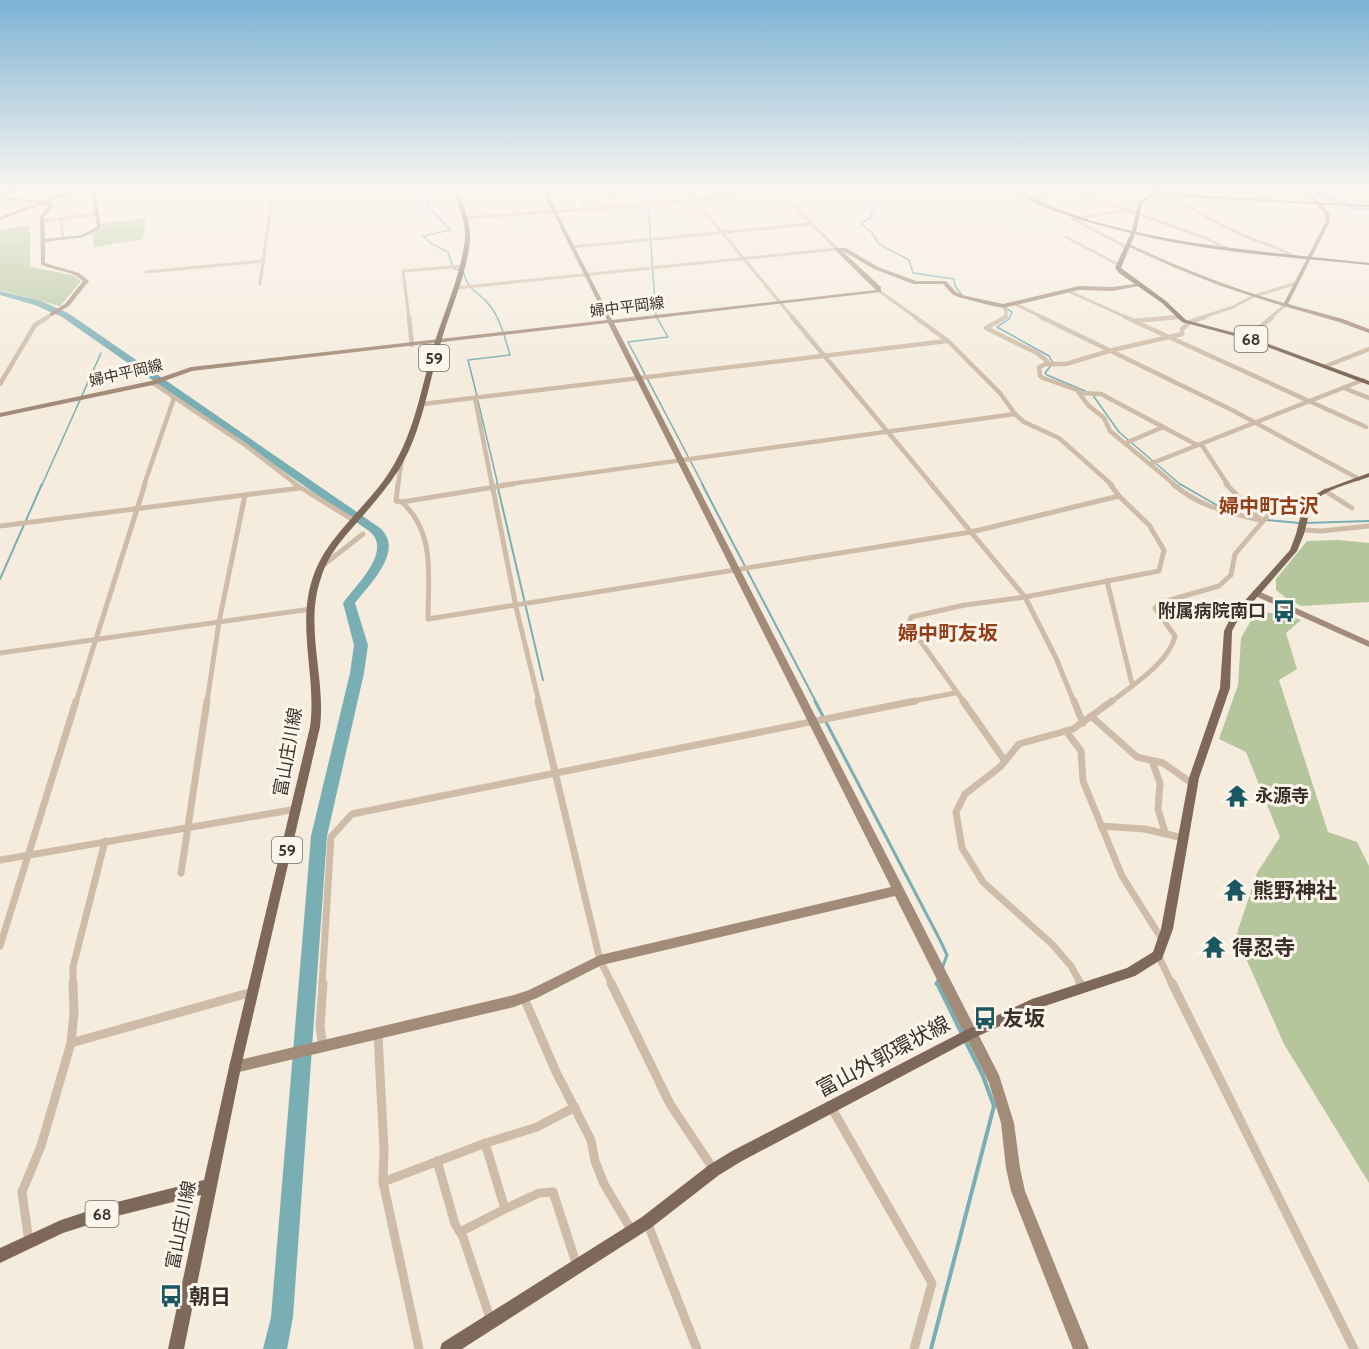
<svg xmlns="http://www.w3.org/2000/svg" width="1369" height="1349" viewBox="0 0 1369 1349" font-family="Cabin,'Noto Sans JP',sans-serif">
  <rect width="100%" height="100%" fill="#f5ecde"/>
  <g fill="#b5c69c">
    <polygon points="146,218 143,239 94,247 93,236 89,235 102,228 101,224"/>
    <polygon points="30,225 30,267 72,275 81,281 60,306 0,290 0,230"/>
    <polygon points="1338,540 1369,543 1369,602 1301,606 1286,598 1276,590 1276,579 1307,541"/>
    <polygon points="1256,612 1284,614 1301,620 1286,633 1297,669 1279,680 1328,832 1357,842 1369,866 1369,1183 1284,1044 1236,936 1257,873 1280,837 1246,752 1219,739 1238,685 1241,638"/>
  </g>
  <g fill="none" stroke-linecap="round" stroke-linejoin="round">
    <g stroke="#7aaeb5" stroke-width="1.5">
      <path d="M 424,189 L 429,207 L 450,230 L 423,236 L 432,244 L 448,252 L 453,268 L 463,271 C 469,294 478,289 491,307 C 501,321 505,339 510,355 L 468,360 L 477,396"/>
      <polyline points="647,189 656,316 668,337 628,342 703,485"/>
      <polyline points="850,189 865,195 868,204 876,210 871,214 872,217 861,223 872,233 879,244 909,260 913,273 954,279 955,286 962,295"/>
      <polyline points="1309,189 1353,208 1369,209"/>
      <polyline points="969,299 996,306"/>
      <polyline points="1004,307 1012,312 1009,319 997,327 1049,356 1053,363 1045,373 1047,375 1092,394 1119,432 1181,485"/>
      <polyline points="478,401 498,485"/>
      <polyline points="42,485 101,353"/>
    </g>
    <g stroke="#7aaeb5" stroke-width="2">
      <polyline points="497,484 543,680"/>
      <polyline points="702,484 816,702"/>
      <polyline points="1180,484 1220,507"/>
      <polyline points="1266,520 1299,523"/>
      <polyline points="1305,523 1369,521"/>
      <polyline points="0,579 42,484"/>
    </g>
    <g stroke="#7aaeb5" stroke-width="3">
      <polyline points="815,701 940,940 947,955 943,966"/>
      <polyline points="936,984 938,980"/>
    </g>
    <g stroke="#7aaeb5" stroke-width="4">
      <polyline points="937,983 962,1034"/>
      <polyline points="931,1349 994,1106 983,1076 966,1042"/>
    </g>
    <path fill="#7aaeb5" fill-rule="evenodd" d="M 0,291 L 41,301 L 68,313 L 380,528 C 405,550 370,584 355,603 L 368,645 L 364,673 L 327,836 L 293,1317 L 287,1349 L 263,1349 L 271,1317 L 311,836 L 350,673 L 354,645 L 343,603 C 355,586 394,550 369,531 L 62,317 L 35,305 L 0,295 Z"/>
    <g stroke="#cfbca8" stroke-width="3">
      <polyline points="614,189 608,193 628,205"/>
      <polyline points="686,189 793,318"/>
      <polyline points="1019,189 1034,197 1031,197"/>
      <path d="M 1164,189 C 1188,208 1217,224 1245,236 C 1261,243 1277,246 1292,256"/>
      <polyline points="1246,189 1272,201"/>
      <polyline points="778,190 837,249"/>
      <polyline points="1075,191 1205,238 1226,248"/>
      <polyline points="1034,197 1084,189"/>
      <polyline points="584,208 583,200 590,189"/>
      <polyline points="465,218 644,205 778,190 798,192 796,189"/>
      <polyline points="61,219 63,239"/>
      <polyline points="42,221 97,214"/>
      <polyline points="1066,237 1119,265"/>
      <polyline points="572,247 810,224"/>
      <polyline points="1126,247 1073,219 1128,210"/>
      <polyline points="146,272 263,261"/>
      <polyline points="260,284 273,189"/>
      <polyline points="455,288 837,249"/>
      <polyline points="879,291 917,318"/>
      <polyline points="1068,291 1128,318"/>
      <polyline points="1015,304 1044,318"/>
      <polyline points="1003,306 1006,310 1006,317 1004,318"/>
      <polyline points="45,318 52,314"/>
      <polyline points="409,318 403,271 462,266"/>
      <polyline points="1163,318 1178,317"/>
      <polyline points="1200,318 1233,307 1254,296 1297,283"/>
      <polyline points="1270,318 1285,305"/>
    </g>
    <g stroke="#cfbca8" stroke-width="4.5">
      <polyline points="409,317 412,345"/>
      <polyline points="792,317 932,485"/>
      <polyline points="915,317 948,341 1000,393 1015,414 1024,422 1059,438 1112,485"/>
      <polyline points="1006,317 986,328 1037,353 1047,361 1046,364"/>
      <polyline points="1041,317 1232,410 1359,479"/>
      <polyline points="1125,317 1366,427"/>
      <polyline points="1134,321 1178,317"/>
      <polyline points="1248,338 1272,317"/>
      <polyline points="1326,366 1369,349"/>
      <polyline points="153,383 245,445 297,485"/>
      <polyline points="0,384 35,325 48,317"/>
      <polyline points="1344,388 1369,398"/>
      <polyline points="1080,393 1101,394 1197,445"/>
      <polyline points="475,398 492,485"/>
      <polyline points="423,404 947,341"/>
      <polyline points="1126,443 1163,427"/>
      <polyline points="1201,444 1228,485"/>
      <polyline points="1150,464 1363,380"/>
      <polyline points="144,485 174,398"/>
      <polyline points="398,485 402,458"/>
      <polyline points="502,485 1015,414"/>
      <polyline points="1175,485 1110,431 1104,418 1088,405 1077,390 1043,378 1040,376 1039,367 1046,364 1066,364 1109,351 1182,334 1182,329 1190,322 1205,317"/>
    </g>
    <g stroke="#cfbca8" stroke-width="5">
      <polyline points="295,484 353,520"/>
      <polyline points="398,484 396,501 402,502 513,484"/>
      <polyline points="492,484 516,607 539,702"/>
      <polyline points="931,484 1025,597 1056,658 1074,702"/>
      <path d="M 1173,484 C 1201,508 1228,512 1263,521"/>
      <polyline points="1226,484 1262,521"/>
      <polyline points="1325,491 1352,508"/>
      <path d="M 402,502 C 436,533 428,577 428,619 L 971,532 L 1119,496"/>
      <polyline points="0,526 300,488"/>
      <polyline points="1303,530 1321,531 1369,526"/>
      <polyline points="321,567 363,534"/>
      <polyline points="1107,581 1132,684"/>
      <polyline points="0,653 311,609"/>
      <polyline points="76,702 145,484"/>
      <polyline points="207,702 219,622 245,495"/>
      <polyline points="908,702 955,693"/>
      <polyline points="964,702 909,625 911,617 965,605 1025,597 1159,571 1164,550 1149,525 1119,496 1110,484"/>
      <path d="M 1111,702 C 1131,686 1170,662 1175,636 L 1155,608 L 1160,603 L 1219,586 L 1231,575 L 1235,554 L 1270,513 L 1276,508 L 1310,500"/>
    </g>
    <g stroke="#cfbca8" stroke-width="7">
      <polyline points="538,701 600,960 612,984"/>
      <polyline points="963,701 1005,761"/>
      <polyline points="1074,701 1083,723"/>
      <polyline points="1092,717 1137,757 1163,763 1193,784"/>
      <polyline points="1066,731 1081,751 1083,781 1122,876 1163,941"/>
      <polyline points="1152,761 1160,783 1158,809 1165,832"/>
      <polyline points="1101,826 1145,829 1183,838"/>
      <polyline points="0,860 297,809"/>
      <polyline points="181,873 207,701"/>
      <polyline points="0,946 76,701"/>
      <polyline points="1158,955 1172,984"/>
      <polyline points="73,984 73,967 105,841"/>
      <polyline points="322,984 331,837 352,814 915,701"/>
      <polyline points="1081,984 1071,966 1053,945 983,882 962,848 956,812 965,794 1000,767 1019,744 1073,729 1112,701"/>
    </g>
    <g stroke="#cfbca8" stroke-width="9">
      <polyline points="323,983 320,1027 323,1047"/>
      <polyline points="611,983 670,1104 714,1170"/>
      <polyline points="1080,983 1083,988"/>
      <polyline points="1172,983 1354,1349"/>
      <polyline points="524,998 556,1072 591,1140 595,1161 604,1184 632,1231"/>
      <polyline points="378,1035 384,1150 383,1182 419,1349"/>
      <polyline points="71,1043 252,992"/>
      <polyline points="831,1107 932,1283 914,1349"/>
      <polyline points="437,1161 455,1224 463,1237 491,1321"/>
      <polyline points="383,1182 483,1144 537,1127 575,1107"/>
      <polyline points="505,1209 539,1193 553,1192 577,1266"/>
      <polyline points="647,1222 697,1349"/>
      <polyline points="460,1232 505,1209 485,1143"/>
      <polyline points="29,1242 22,1192 41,1146 71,1043 74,1013 73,983"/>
    </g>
    <g fill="#a38b79" fill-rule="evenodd">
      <path d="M 75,189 L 81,189 L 47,203 L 52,204 L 52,207 L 44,217 L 45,239 L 81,235 L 97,227 L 92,196 L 94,189 L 98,189 L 96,196 L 101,228 L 84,237 L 45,242 L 45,263 L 79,273 L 89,281 L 69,306 L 52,316 L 50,315 L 50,313 L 65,304 L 83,281 C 71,269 54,272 41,264 L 40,217 L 48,206 L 43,204 L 0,220 L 0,217 L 38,203 L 0,199 L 0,197 L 42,201 Z"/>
      <polygon points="541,189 545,189 612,320 876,290 835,250 835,248 846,248 878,267 916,281 946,281 956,292 962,295 1003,304 1079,286 1113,287 1141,283 1144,285 1113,291 1079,290 1003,308 958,297 952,294 943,284 913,284 874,269 841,250 881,287 881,292 614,323 999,1075 1014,1123 1020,1168 1025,1191 1089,1349 1073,1349 1011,1191 1006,1168 1001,1123 989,1083 895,896 602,965 537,998 514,1007 235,1073 230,1071 229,1067 230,1063 235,1061 514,995 529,990 600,955 891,887 608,323 192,371 153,385 0,417 0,413 151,381 191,367 607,320"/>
      <path d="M 1303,189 L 1307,189 L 1329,213 L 1330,221 L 1288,304 L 1343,319 L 1369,329 L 1369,333 L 1339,322 L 1267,301 L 1221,286 L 1173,267 L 1125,245 L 1129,244 C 1179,267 1230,288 1284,303 L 1326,221 L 1325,214 Z"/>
      <polygon points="1256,590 1369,641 1369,647 1253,595 1252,593 1253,591"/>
    </g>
    <g fill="#7e6859" fill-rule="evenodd">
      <path d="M 453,189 L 457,189 C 462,204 471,221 470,237 C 469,269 450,310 441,342 C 428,385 422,433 398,471 C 389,485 378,498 367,511 C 349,532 329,551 321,578 C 304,626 326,678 320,727 L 241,1067 L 184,1349 L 168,1349 L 201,1195 L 113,1217 L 63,1233 L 0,1263 L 0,1248 L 61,1220 L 113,1203 L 204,1180 L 229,1067 L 310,727 C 317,678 296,626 313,577 C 327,535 367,508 390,471 C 416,431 422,382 436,338 C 446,308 463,268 465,237 C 466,221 458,204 453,189 Z"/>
      <path d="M 1009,189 L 1014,189 L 1053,207 L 1095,222 L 1132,231 L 1138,202 L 1153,192 L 1142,189 L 1150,189 L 1184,195 L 1369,205 L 1369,207 L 1184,197 L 1158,193 L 1142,203 L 1136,232 C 1213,249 1291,254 1369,263 L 1369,265 C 1291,257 1212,253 1135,234 L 1121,268 L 1166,301 L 1186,320 L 1250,337 L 1369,381 L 1369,385 L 1246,339 L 1182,322 L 1162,303 L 1119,273 L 1115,268 L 1131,233 C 1090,223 1045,212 1009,189 Z"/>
      <path d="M 1369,473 L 1369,477 C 1350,484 1322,489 1311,506 L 1304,534 L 1297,551 L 1239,618 L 1232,631 L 1230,688 L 1199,778 L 1173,929 L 1162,959 L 1135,976 L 1039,1008 L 974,1038 L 742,1161 L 719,1175 L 652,1227 L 462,1349 L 440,1349 L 442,1343 L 642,1217 L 709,1165 L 732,1151 L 966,1030 L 1032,999 L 1127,968 L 1153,952 L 1161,929 L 1189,778 L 1220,688 L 1224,631 L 1232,615 L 1290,550 L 1296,534 L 1303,506 L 1308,499 L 1323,490 Z"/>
    </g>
    <polygon fill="#5d4a3f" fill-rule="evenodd" points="15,189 22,189 0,196 0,192"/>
  </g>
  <linearGradient id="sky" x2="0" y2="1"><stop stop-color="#7cb2d4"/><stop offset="0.5" stop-color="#faf6f0"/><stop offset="1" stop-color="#faf6f0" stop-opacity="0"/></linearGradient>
  <rect width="1369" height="378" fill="url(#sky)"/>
  <defs>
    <g id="bus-bare" transform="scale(1.8)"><path d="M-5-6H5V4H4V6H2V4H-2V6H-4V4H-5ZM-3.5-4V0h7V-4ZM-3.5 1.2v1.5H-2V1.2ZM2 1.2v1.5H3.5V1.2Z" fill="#1a5761" stroke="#fcf5eb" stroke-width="2.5" paint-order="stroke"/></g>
    <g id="temple-bare" transform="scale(1.8)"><path d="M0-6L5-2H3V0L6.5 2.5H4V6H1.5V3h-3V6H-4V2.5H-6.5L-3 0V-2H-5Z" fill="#1a5761" stroke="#fcf5eb" stroke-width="2.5" paint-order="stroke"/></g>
  </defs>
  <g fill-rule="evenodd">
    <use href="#bus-bare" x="1284" y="611"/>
    <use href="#temple-bare" x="1237" y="796"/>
    <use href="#temple-bare" x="1235" y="890"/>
    <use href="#temple-bare" x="1214" y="947"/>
    <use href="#bus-bare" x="985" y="1018"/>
    <use href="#bus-bare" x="171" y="1296"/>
  </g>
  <g text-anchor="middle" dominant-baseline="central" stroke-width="6" stroke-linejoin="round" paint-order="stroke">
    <g font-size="15" fill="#3b3029" stroke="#fcf5eb">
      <text transform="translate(627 307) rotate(-7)">婦中平岡線</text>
      <text transform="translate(126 373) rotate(-13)">婦中平岡線</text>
    </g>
    <g fill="#fcf5eb" stroke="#756b63" stroke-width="1.5">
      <rect x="1234.5" y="326" width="33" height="26" rx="4.5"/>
      <rect x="419" y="345" width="30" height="26" rx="4.5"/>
      <rect x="272" y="837" width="30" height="26" rx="4.5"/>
      <rect x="85.5" y="1201" width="33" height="26" rx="4.5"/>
    </g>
    <g font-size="16" font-weight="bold" fill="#3b3029">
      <text x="1251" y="339">68</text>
      <text x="434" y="358">59</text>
      <text x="287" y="850">59</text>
      <text x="102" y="1214">68</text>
    </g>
    <g font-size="18" font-weight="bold" fill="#3b3029" stroke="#fcf5eb" text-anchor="end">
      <text x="1266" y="611">附属病院南口</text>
      <text x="1255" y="796" text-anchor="start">永源寺</text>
    </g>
    <g font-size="18" fill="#3b3029" stroke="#fcf5eb">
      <text transform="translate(288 752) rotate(-80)">富山庄川線</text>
      <text transform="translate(181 1225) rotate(-79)">富山庄川線</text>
    </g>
    <g font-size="20" font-weight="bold" fill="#923f1a" stroke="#fcf5eb">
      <text x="1269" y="506">婦中町古沢</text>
      <text x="948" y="633">婦中町友坂</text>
    </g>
    <g font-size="21" font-weight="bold" fill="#3b3029" stroke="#fcf5eb" text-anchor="start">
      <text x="1253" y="890">熊野神社</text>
      <text x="1232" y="947">得忍寺</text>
      <text x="1003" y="1018">友坂</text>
      <text x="189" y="1296">朝日</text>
    </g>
    <g font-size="21" fill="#3b3029" stroke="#fcf5eb">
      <text transform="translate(883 1056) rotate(-28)">富山外郭環状線</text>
    </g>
  </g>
</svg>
